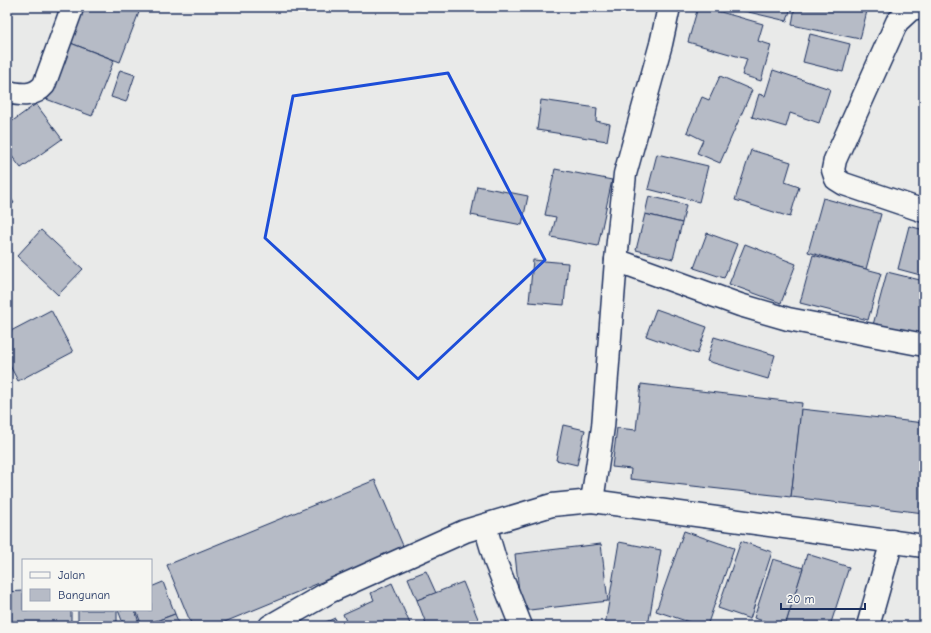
<svg xmlns="http://www.w3.org/2000/svg" width="931" height="633" viewBox="0 0 931 633" font-family="'Comic Neue',sans-serif">
  <rect width="100%" height="100%" fill="#e9eae9"/>
  <filter id="ink" filterUnits="userSpaceOnUse"><feTurbulence type="fractalNoise" baseFrequency=".025" numOctaves="2"/><feDisplacementMap in="SourceGraphic" scale="8" xChannelSelector="R" yChannelSelector="G"/><feConvolveMatrix kernelMatrix="1 2 1 2 8 2 1 2 1" color-interpolation-filters="sRGB"/></filter>
  <g filter="url(#ink)">
    <g fill="#b6bbc6" stroke="#1b2f5e">
      <polygon points="82,7 141,7 120,62 68,42"/>
      <polygon points="698,7 703,7 763,24 758,41 771,45 761,81 742,75 747,59 688,42"/>
      <polygon points="727,7 791,7 787,21"/>
      <polygon points="795,7 868,7 860,39 792,25"/>
      <polygon points="810,34 850,44 843,72 803,62"/>
      <polygon points="68,42 114,60 92,116 46,99"/>
      <polygon points="120,70 135,75 126,102 111,97"/>
      <polygon points="773,70 830,89 819,123 790,113 786,127 752,117 759,94 765,96"/>
      <polygon points="720,76 752,90 720,163 697,153 703,140 687,132 702,97 709,100"/>
      <polygon points="541,100 597,108 596,121 610,124 607,141 537,130"/>
      <polygon points="36,104 62,139 21,168 7,150 7,125"/>
      <polygon points="751,150 791,162 785,182 799,187 790,217 735,200"/>
      <polygon points="657,154 708,166 699,202 648,189"/>
      <polygon points="555,169 612,180 598,246 551,237 556,217 545,215"/>
      <polygon points="477,186 528,196 522,225 471,215"/>
      <polygon points="7,192 14,203 7,207"/>
      <polygon points="649,196 686,205 682,223 645,214"/>
      <polygon points="823,198 881,214 866,269 808,252"/>
      <polygon points="645,214 682,223 673,259 636,250"/>
      <polygon points="909,226 924,230 924,276 898,269"/>
      <polygon points="41,230 83,269 58,295 17,256"/>
      <polygon points="707,233 737,244 724,278 694,268"/>
      <polygon points="745,244 796,264 781,303 729,284"/>
      <polygon points="813,255 881,273 868,320 800,303"/>
      <polygon points="533,260 568,263 564,305 529,302"/>
      <polygon points="887,272 924,281 924,338 873,325"/>
      <polygon points="656,309 707,327 697,354 646,336"/>
      <polygon points="51,310 73,352 18,381 7,360 7,333"/>
      <polygon points="714,337 775,355 768,379 707,361"/>
      <polygon points="641,384 802,403 791,497 630,479 631,469 612,467 617,428 636,430"/>
      <polygon points="801,409 924,423 924,513 791,497"/>
      <polygon points="563,425 585,430 577,465 556,460"/>
      <polygon points="375,480 404,548 215,626 192,626 167,565"/>
      <polygon points="684,531 734,548 707,626 701,626 656,611"/>
      <polygon points="741,541 772,552 750,619 718,608"/>
      <polygon points="619,542 661,550 648,626 614,626 605,625"/>
      <polygon points="601,544 608,601 521,611 515,554"/>
      <polygon points="807,554 849,567 830,626 785,626"/>
      <polygon points="773,559 803,568 785,626 779,626 754,618"/>
      <polygon points="426,571 436,593 417,600 408,578"/>
      <polygon points="163,582 175,614 142,626 136,610 151,610 151,587"/>
      <polygon points="463,582 481,626 427,626 417,600"/>
      <polygon points="392,583 411,626 348,626 343,614 374,600 371,593"/>
      <polygon points="23,591 23,610 71,610 71,626 7,626 7,592"/>
      <rect x="78" y="610" width="39" height="16"/>
      <polygon points="118,610 135,610 140,626 124,626"/>
      <polygon points="175,614 180,626 143,626"/>
      <polygon points="335,618 339,626 317,626"/>
    </g>
    <g fill="none" stroke-linecap="round" stroke-linejoin="round">
      <g stroke="#1b2f5e" stroke-width="25">
        <g id="minor">
          <polyline points="924,7 911,9 897,22 835,160 833,170 836,179 844,184 924,211"/>
          <path d="M 7,92 C 21,95 34,97 44,85 L 71,11"/>
          <polyline points="616,260 740,305 788,319 924,345"/>
          <polyline points="592,501 603,427 616,260 625,174 661,44 669,7"/>
          <polyline points="485,526 496,563 521,626"/>
          <polyline points="270,626 331,591 465,531 552,505 592,501 924,546"/>
          <polyline points="868,626 892,541"/>
        </g>
      </g>
      <use href="#minor" stroke="#f6f6f2" stroke-width="22"/>
    </g>
  </g>
  <path fill="none" stroke="#1d4ed8" stroke-width="3" stroke-linejoin="round" d="M 448,73 L 545,260 L 418,379 L 265,238 L 293,96 Z"/>
  <rect width="931" height="633" fill="none" stroke="#f6f6f2" stroke-width="24"/>
  <rect x="12" y="12" width="907" height="609" fill="none" stroke="#1b2f5e" stroke-width="1.5" filter="url(#ink)"/>
  <rect x="22" y="559" width="130" height="52" fill="#f6f6f2" stroke="#9ea6b7"/>
  <rect x="30" y="572" width="20" height="6" fill="#f6f6f2" stroke="#9ea6b7"/>
  <text x="58" y="579" font-size="12" fill="#1b2f5e">Jalan</text>
  <rect x="30" y="589" width="20" height="12" fill="#b6bbc6" stroke="#9ea6b7"/>
  <text x="58" y="599" font-size="12" fill="#1b2f5e">Bangunan</text>
  <path d="M781 603v6h84v-6" fill="none" stroke="#1b2f5e" stroke-width="2"/>
  <text x="787" y="603" font-size="12" fill="#1b2f5e" stroke="#f6f6f2" stroke-width="3" paint-order="stroke">20 m</text>
</svg>
